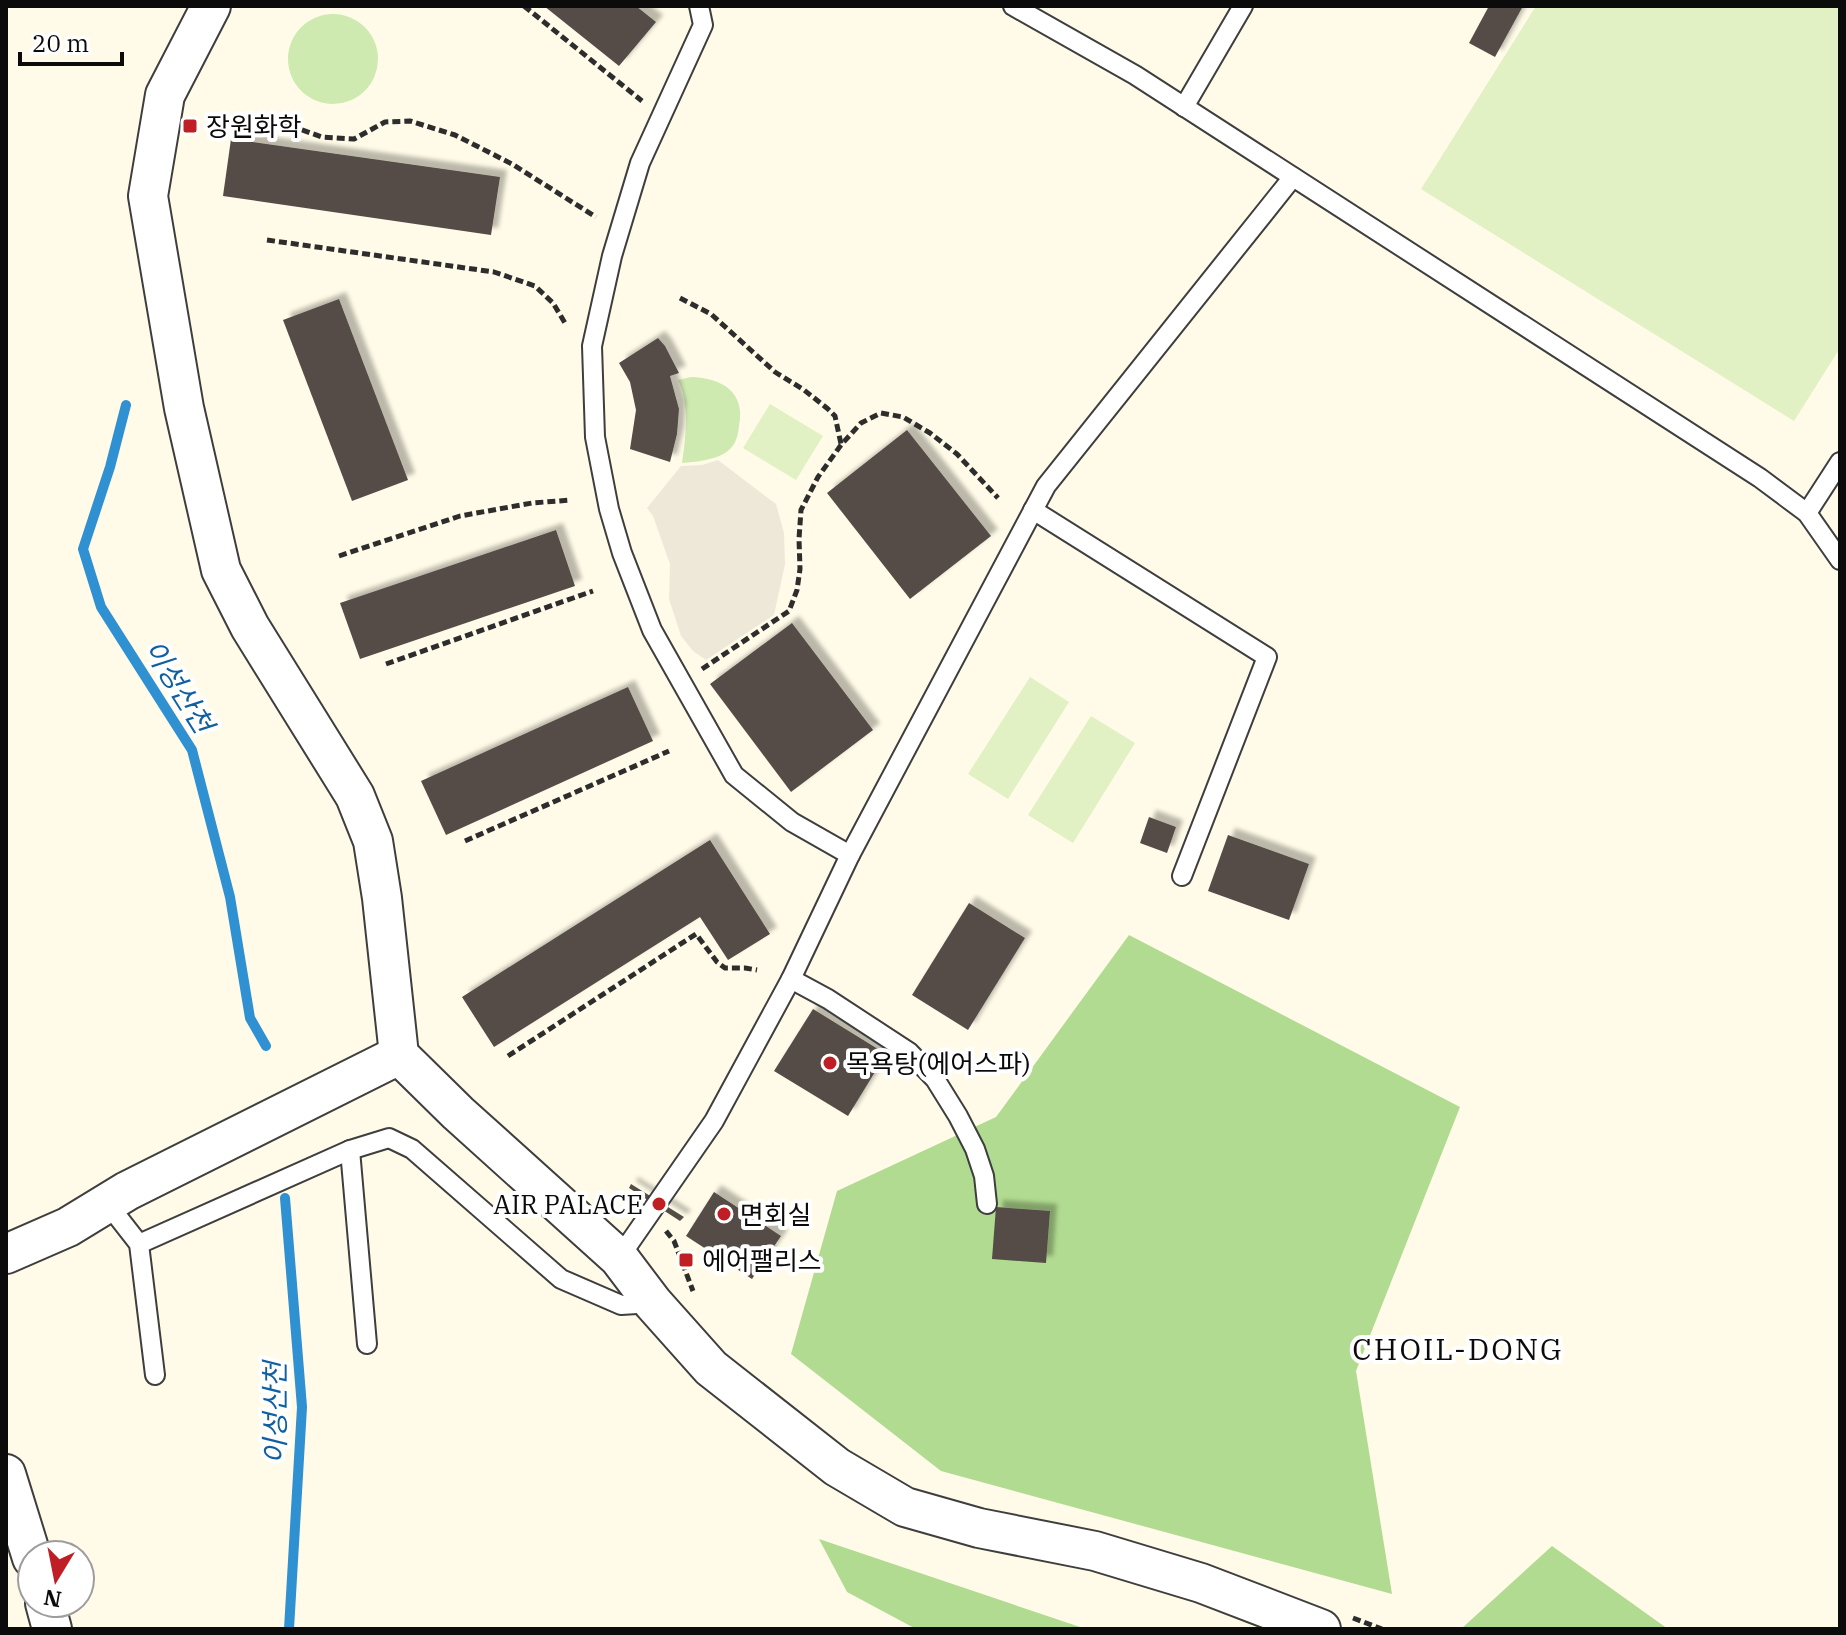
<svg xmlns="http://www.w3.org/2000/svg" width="1846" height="1635" viewBox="0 0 1846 1635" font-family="'IBM Plex Serif','Noto Sans KR',serif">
  <defs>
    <filter id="shadow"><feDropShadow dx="7" dy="-7" stdDeviation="2" flood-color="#0004"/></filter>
  </defs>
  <rect width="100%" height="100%" fill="#fffbe8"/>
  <g fill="#ceeab1">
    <circle cx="333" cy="59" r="45"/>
    <path d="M 691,377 C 722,378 746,392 739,426 C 738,437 735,447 725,453 C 713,460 696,462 682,463 C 686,436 690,404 678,380 Z"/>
  </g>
  <g fill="#b1db90">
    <polygon points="1129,935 1460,1107 1356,1371 1392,1594 941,1471 791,1354 837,1191 996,1117"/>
    <polygon points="819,1539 1086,1629 916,1629 847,1592"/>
    <polygon points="1552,1546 1668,1629 1461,1629"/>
  </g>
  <g fill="#e1f1c3">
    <polygon points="1536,6 1840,6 1840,348 1794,421 1421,189"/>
    <polygon points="770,404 823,436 796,480 743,448"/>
    <polygon points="1030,677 1069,702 1008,799 968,774"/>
    <polygon points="1091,716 1135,743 1073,843 1028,815"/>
  </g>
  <polygon fill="#eee8d9" points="718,460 776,504 784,533 785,564 774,615 706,660 693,651 681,636 669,599 670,564 653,516 647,508 681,466 702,465"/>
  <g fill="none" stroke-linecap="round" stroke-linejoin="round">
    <g stroke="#2f90d2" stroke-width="10">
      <polyline points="126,405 110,467 83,549 101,607 192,750 230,897 250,1018 266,1046"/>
      <polyline points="285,1198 302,1407 289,1629"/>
    </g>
  </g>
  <g fill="#544c47" filter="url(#shadow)">
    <polygon points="544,6 636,6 656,22 619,66"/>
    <polygon points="1489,6 1523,6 1495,57 1469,43"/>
    <polygon points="231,139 500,177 491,235 223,196"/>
    <polygon points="339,299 408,480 352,501 283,320"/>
    <polygon points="658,338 665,346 679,373 670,376 679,409 677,434 670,462 630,449 636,410 630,382 619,363"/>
    <polygon points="907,430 991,536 910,599 827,493"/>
    <polygon points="556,530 575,586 360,659 340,603"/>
    <polygon points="792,623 873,730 791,792 710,684"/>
    <polygon points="628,687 653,741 446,835 421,781"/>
    <polygon points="1149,817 1176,827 1167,853 1140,843"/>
    <polygon points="1228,835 1309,864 1289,920 1208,891"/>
    <polygon points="710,840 770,934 728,960 700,917 494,1047 462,997"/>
    <polygon points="969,903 1025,938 968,1030 912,995"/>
    <polygon points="813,1009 886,1054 848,1116 774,1071"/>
    <polygon points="631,1184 684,1217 680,1221 629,1188"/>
    <polygon points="714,1192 781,1236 752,1279 686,1236"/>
    <polygon points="996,1207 1050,1211 1046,1263 992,1259"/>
  </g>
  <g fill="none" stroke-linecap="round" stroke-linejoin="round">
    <g stroke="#3e3e3e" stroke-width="22">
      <g id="service">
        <polyline points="1013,6 1135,75 1760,478 1807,513 1840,560"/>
        <polyline points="1184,107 1243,6"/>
        <polyline points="1033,510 1267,657 1182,876"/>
        <polyline points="1807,513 1840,462"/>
        <polyline points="850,855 1046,486 1293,177"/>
        <polyline points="791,979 828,999 909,1052 935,1079 958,1116 975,1149 984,1176 987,1204"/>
        <polyline points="350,1150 367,1344"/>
        <polyline points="107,1203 139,1244 155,1375"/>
        <polyline points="139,1244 350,1150 389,1138 412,1149 561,1279 621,1305 653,1303"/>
        <polyline points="619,1258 714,1121 791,979 850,855 792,822 734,775 652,630 622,553 609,509 595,437 592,346 612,256 640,163 703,25 699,6"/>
      </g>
    </g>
    <g stroke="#3e3e3e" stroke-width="42">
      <g id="minor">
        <polyline points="211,6 165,95 148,196 184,408 221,570 250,627 355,796 373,841 382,898 399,1055 458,1113 619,1258 653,1303 711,1368 837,1467 905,1507 979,1528 1095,1551 1201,1583 1321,1629"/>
        <polyline points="6,1254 68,1227 127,1191 399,1055"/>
        <polyline points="6,1474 32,1558"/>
        <polyline points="45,1603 52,1629"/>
      </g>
    </g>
    <g stroke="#2d2d2d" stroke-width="5" stroke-dasharray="8 4" stroke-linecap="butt">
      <polyline points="524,6 642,101"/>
      <polyline points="268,118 322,137 354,139 385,122 410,121 455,135 512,164 596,217"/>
      <polyline points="267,240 494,272 535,286 553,303 565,323"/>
      <polyline points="680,298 711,314 775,372 804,390 828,409 835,416 841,444"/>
      <polyline points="339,556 460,516 532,503 571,500"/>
      <polyline points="386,664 593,591"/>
      <polyline points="702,669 789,611 797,590 800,569 799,539 801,510 818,477 841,445 861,423 881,413 903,417 930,433 957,454 998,498"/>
      <polyline points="465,841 669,751"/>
      <polyline points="508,1056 696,934 717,962 725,968 745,968 757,970"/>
      <polyline points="666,1231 674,1241 693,1291"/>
      <polyline points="1353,1618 1382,1629"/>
    </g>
    <use href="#service" stroke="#fff" stroke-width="18"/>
    <use href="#minor" stroke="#fff" stroke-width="38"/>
  </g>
  <g fill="#bf1e24" stroke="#fff" stroke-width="3">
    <rect x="182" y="118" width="16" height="16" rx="4"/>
    <circle cx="830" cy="1063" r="8"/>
    <circle cx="659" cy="1204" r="8"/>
    <circle cx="724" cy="1214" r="8"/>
    <rect x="678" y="1252" width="16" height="16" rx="4"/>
  </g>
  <g text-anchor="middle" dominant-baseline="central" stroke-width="8" stroke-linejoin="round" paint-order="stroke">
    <g font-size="26" fill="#0b0b0b" stroke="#fff" text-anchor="start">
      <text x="206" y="126">장원화학</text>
      <text x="846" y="1063">목욕탕(에어스파)</text>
      <text x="643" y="1204" text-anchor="end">AIR PALACE</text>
      <text x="740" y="1214">면회실</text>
      <text x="702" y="1260">에어팰리스</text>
    </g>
    <g font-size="28" font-style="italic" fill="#1060a0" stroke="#fff">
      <text transform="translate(179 686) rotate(58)">이성산천</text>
      <text transform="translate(274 1413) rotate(-90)">이성산천</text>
    </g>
    <g font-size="30" letter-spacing="2" fill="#0b0b0b" stroke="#fff">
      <text x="1458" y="1348">CHOIL-DONG</text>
    </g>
  </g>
  <rect width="1846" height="1635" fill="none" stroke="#0b0b0b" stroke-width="16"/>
  <g transform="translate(56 1579) rotate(190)"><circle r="38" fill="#ffffff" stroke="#9d9d9d" stroke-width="2"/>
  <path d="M0-6L14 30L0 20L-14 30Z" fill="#bf1e24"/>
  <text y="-12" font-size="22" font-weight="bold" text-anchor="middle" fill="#0b0b0b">N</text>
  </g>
  <path d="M20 52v12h102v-12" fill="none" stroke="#0b0b0b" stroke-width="4"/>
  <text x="32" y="52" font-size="24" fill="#0b0b0b" stroke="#ffffff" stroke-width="6" paint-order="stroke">20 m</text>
</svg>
